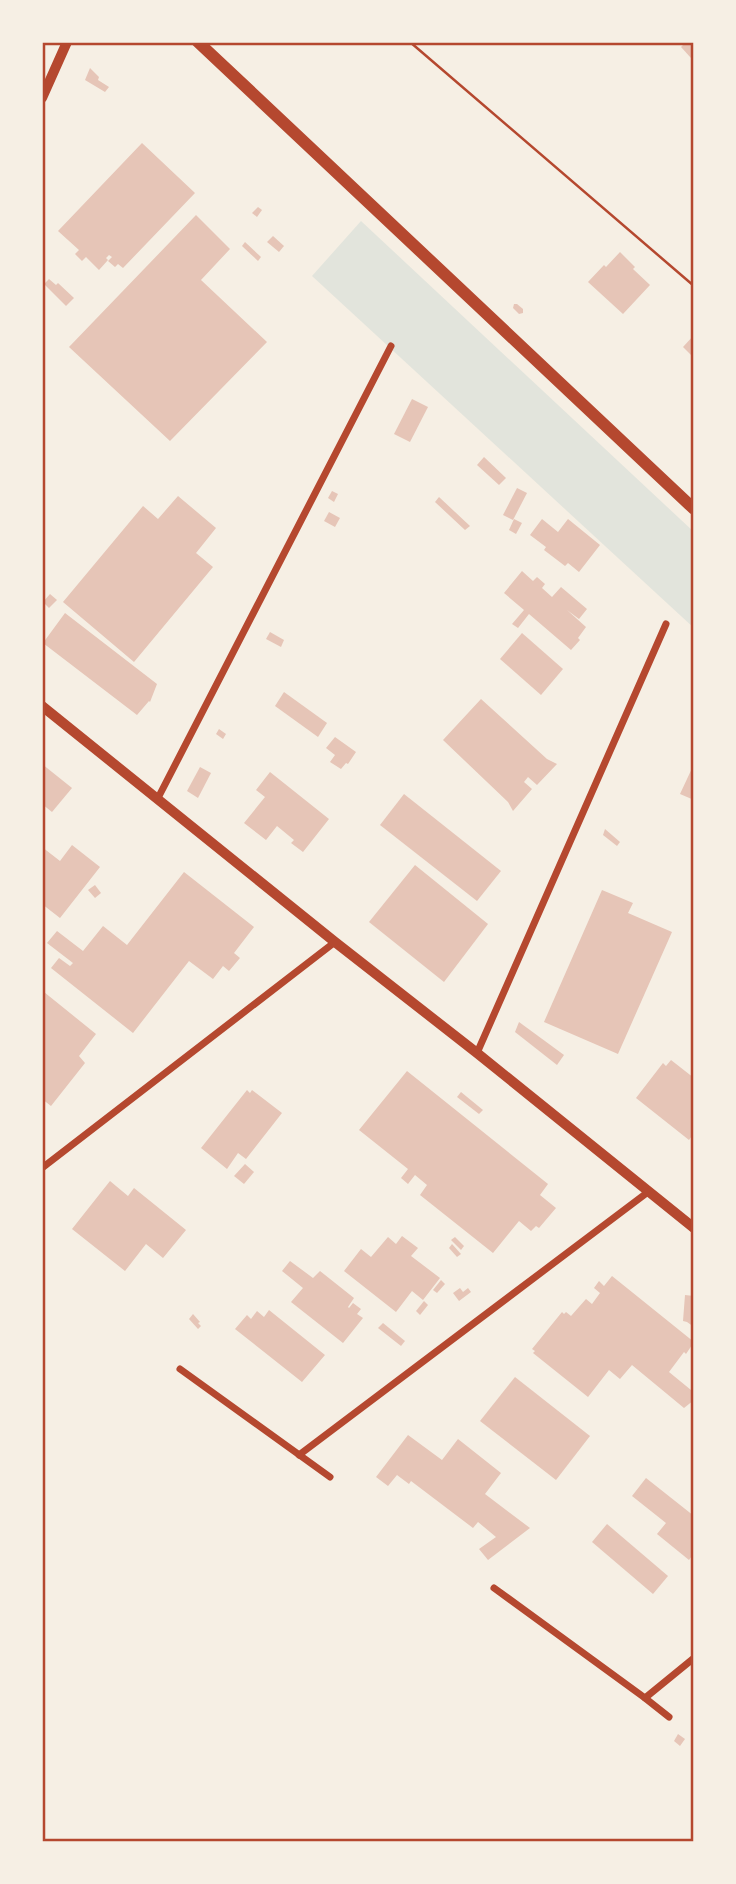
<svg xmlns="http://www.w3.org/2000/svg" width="736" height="1884" viewBox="0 0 736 1884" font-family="Manrope,sans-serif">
  <rect width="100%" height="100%" fill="#f6efe4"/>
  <polygon fill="#e2e4dc" points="361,221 694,532 694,628 312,276"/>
  <g fill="#e6c5b7">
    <polygon points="686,42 694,42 694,55 691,58 681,47"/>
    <polygon points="90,68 99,77 98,80 109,87 105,92 85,80"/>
    <polygon points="142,143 195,193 123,268 118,264 115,267 108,261 112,257 109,255 106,258 108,260 99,270 86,257 82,261 75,254 79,250 58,231"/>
    <polygon points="258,207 262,210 257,217 252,213"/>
    <polygon points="196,215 230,249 201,280 267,342 170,441 69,347"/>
    <polygon points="273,236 284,246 279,252 267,242"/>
    <polygon points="245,242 261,257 258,261 242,246"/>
    <polygon points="620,252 635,267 633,269 650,285 623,314 588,282 604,265 606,267"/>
    <polygon points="49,279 56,285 58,283 74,298 66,306 44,284"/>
    <polygon points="514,304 517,304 523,309 523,313 519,314 513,308"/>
    <polygon points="694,335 694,358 683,347"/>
    <polygon points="412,399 428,407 410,442 394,434"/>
    <polygon points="484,457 506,478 499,485 477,465"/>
    <polygon points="517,488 527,493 513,520 503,515"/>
    <polygon points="332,491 338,494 334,502 328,498"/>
    <polygon points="178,496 216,528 196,553 213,567 134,662 63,602 143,506 158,519"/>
    <polygon points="439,497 470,526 465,530 435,502"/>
    <polygon points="329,512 340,518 335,527 324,521"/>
    <polygon points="514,519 522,523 516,534 509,530"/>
    <polygon points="542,519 558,532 568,519 600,545 579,572 568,563 565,566 544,550 546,547 530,535"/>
    <polygon points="522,571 533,581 537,577 545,584 542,588 552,597 561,587 587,609 579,619 567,610 586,627 578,638 580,640 571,650 529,614 518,628 512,624 524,610 504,593"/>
    <polygon points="50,594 57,600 49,608 43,602"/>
    <polygon points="65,613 157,684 150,702 149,701 137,715 43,643"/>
    <polygon points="270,632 284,640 281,647 266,639"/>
    <polygon points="522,633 563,669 541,695 500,659"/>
    <polygon points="284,692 327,723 318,737 275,706"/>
    <polygon points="481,699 547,759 557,764 537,785 528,777 524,782 532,789 513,811 508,802 443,740"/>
    <polygon points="219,729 226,734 223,739 216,734"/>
    <polygon points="335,737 356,752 348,764 346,763 341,769 330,762 335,755 326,748"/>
    <polygon points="42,764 72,788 52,812 42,804"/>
    <polygon points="694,764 694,800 680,794"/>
    <polygon points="200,767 211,773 198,798 187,791"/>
    <polygon points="270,772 329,819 303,852 291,843 294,840 277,826 266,840 244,823 265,797 256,790"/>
    <polygon points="404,794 501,871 477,901 380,825"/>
    <polygon points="605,829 620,842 617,846 603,835"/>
    <polygon points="72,845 100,867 60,918 42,904 42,847 60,861"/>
    <polygon points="415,865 488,924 444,982 369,922"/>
    <polygon points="184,872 254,927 234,953 240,958 229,971 223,966 213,979 189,961 133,1033 51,968 59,958 70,966 73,963 47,943 57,931 83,951 103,926 127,945"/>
    <polygon points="95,885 101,893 95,898 88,890"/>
    <polygon points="602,890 633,903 628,913 672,932 618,1054 544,1022"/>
    <polygon points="44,992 96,1034 79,1056 85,1063 51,1106 42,1099 42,995"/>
    <polygon points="519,1022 564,1055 557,1065 515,1032"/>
    <polygon points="671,1060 694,1078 694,1133 689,1140 636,1098 663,1063 666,1066"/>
    <polygon points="407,1071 548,1184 540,1195 556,1208 539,1228 536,1226 531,1231 519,1221 493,1253 420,1195 427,1185 415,1175 408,1184 401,1178 408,1169 359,1130"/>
    <polygon points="247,1090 250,1093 252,1090 282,1113 246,1159 238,1153 227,1169 201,1148"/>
    <polygon points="461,1092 483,1110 479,1114 457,1097"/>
    <polygon points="245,1164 254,1172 244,1184 234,1176"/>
    <polygon points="110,1181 128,1196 134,1188 186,1230 163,1258 146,1244 125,1271 72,1229"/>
    <polygon points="402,1236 418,1248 411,1256 440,1278 423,1300 412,1291 396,1312 344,1271 361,1249 371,1257 388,1237 396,1244"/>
    <polygon points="455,1237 464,1246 461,1250 451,1240"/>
    <polygon points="452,1244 461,1254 457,1257 449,1248"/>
    <polygon points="290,1261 313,1278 320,1271 354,1298 348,1307 349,1308 353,1303 361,1309 357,1314 363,1318 343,1343 291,1302 303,1288 282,1271"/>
    <polygon points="612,1276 694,1342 686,1354 684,1352 669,1372 691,1390 694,1388 694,1400 684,1408 632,1365 620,1379 609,1370 588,1397 533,1353 535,1351 532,1349 562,1312 564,1314 566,1312 571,1316 586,1299 592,1304 600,1293 594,1288 599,1281 604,1286"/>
    <polygon points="441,1280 445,1284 437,1293 433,1290"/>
    <polygon points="460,1288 463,1292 468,1288 471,1292 459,1301 453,1293"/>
    <polygon points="685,1295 694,1296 694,1327 687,1322 683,1321"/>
    <polygon points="424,1301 428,1305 420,1315 416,1311"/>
    <polygon points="269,1310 325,1355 302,1382 235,1329 247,1315 251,1319 257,1311 264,1317"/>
    <polygon points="193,1314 200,1322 198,1323 201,1326 198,1329 189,1319"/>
    <polygon points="383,1323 405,1341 401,1346 378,1328"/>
    <polygon points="515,1377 590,1436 556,1480 480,1421"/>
    <polygon points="408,1435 442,1460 458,1439 501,1473 485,1494 530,1528 488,1560 479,1549 496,1537 478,1522 473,1528 411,1481 409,1484 397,1475 388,1486 376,1477"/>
    <polygon points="646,1478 694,1516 694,1553 689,1560 657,1534 666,1523 632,1496"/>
    <polygon points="607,1524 668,1576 653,1594 592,1542"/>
    <polygon points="678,1734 685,1739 680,1746 674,1741"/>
  </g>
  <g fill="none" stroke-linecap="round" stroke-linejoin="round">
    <polyline stroke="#b5482f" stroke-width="2.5" points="410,42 694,286"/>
    <g stroke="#b5482f" stroke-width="7">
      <polyline points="158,798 391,346"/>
      <polyline points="477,1053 666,624"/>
      <polyline points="42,1168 335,942"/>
      <polyline points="180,1369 330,1477"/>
      <polyline points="299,1455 648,1192"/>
      <polyline points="494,1588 645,1698 694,1658"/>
      <polyline points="645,1698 669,1717"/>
    </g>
    <g stroke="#b5482f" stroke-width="10">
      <polyline points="42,98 67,42"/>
      <polyline points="42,706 335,942 477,1053 694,1228"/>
    </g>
    <polyline stroke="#b5482f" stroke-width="12" points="198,42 694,509"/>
  </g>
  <rect width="736" height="1884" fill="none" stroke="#f6efe4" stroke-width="88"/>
  <rect x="44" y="44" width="648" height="1796" fill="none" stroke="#b5482f" stroke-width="2.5"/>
</svg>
